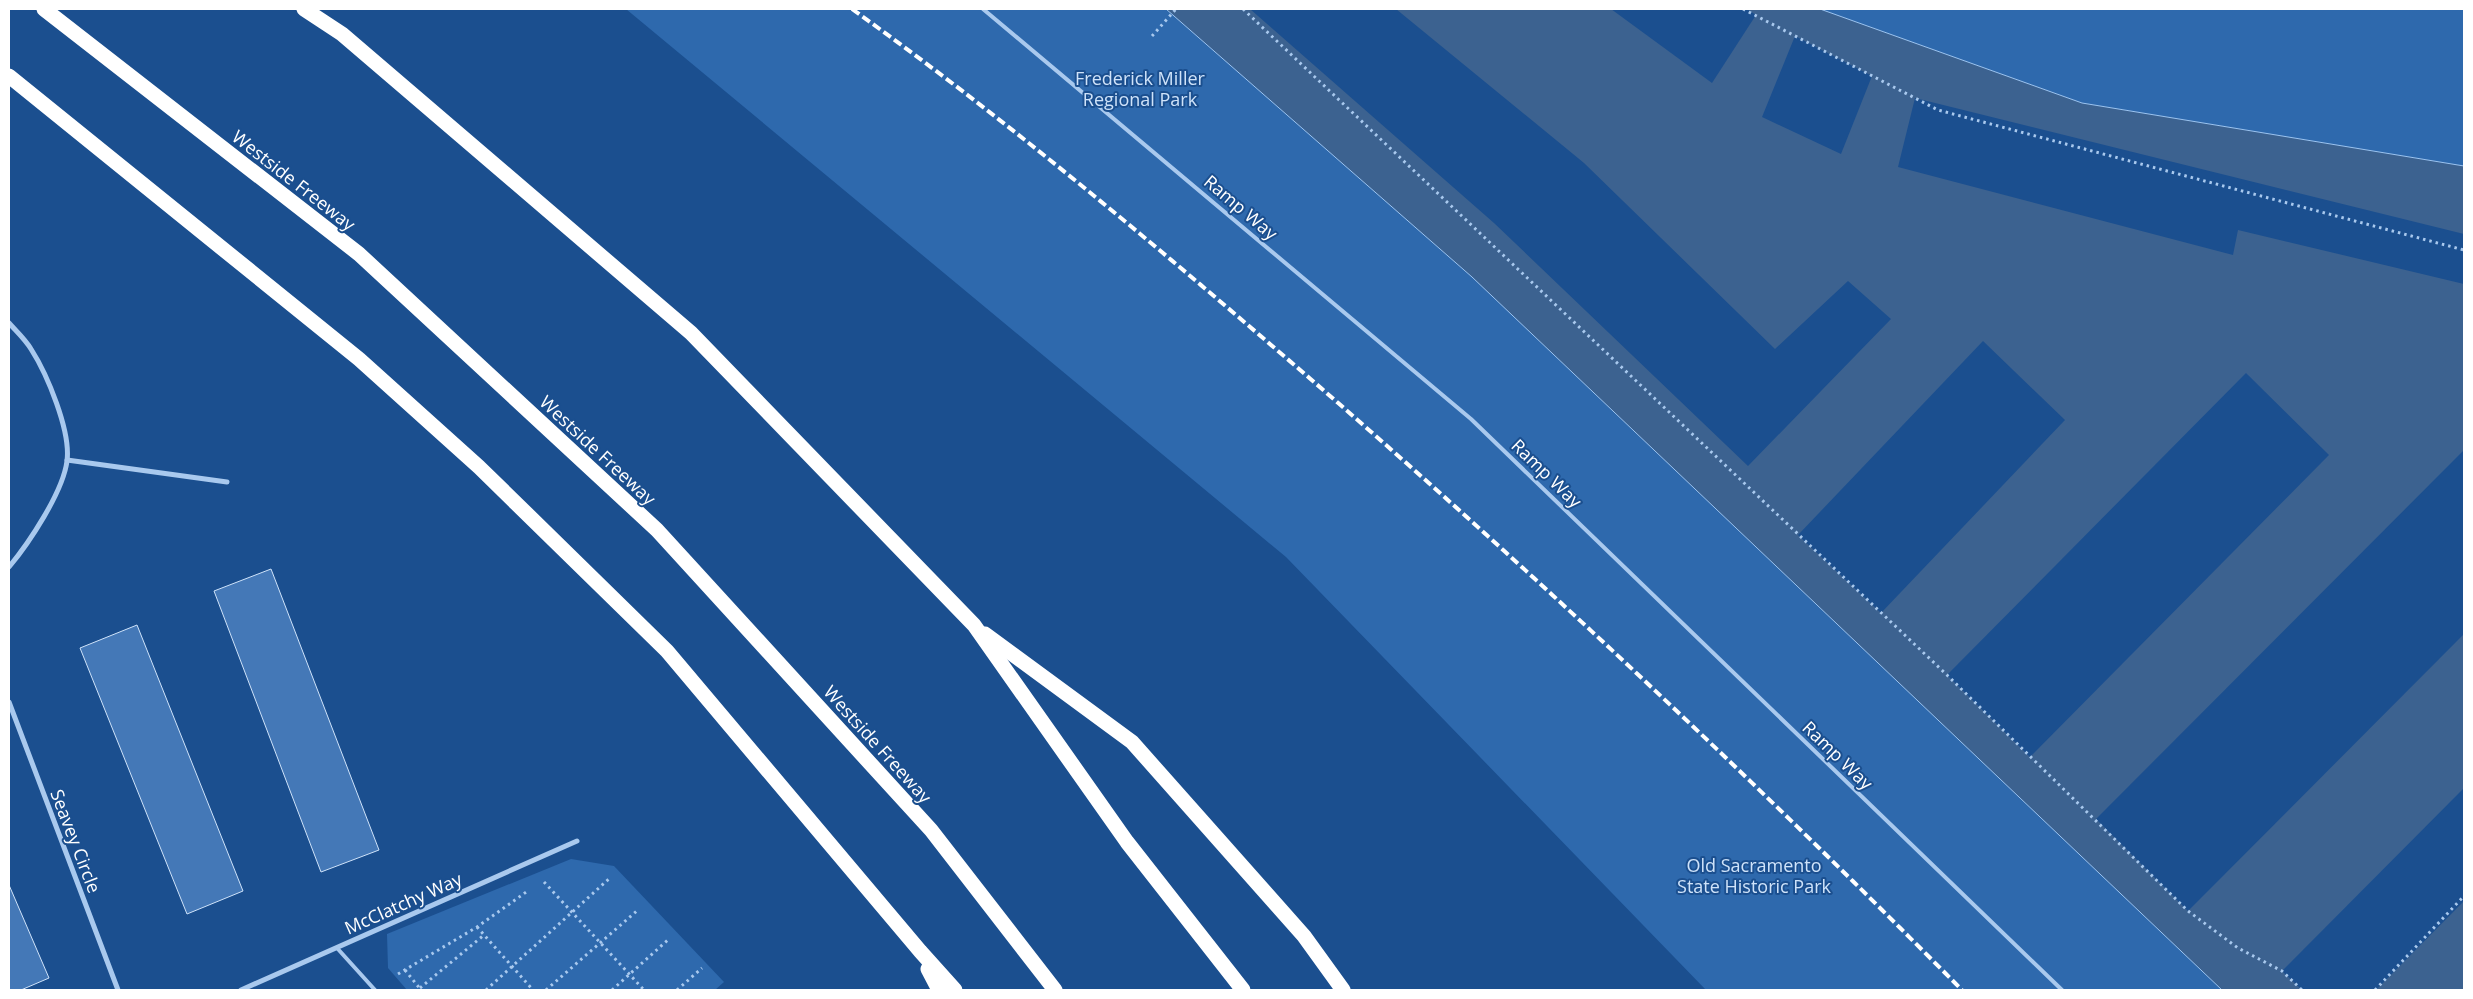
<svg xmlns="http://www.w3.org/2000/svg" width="2473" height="999" viewBox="0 0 2473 999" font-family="'Open Sans',sans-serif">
  <rect width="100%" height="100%" fill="#1b4f8f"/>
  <g fill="#2e69ad">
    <polygon points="626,9 1166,9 1472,277 2222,990 1706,990 1286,557"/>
    <polygon points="1820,9 2464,9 2464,166 2082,103"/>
    <polygon points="571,859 614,866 724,982 715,990 407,990 388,968 387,934"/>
  </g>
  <polygon fill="#3c6290" stroke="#9cc4f0" points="1166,9 1820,9 2082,103 2464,166 2464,990 2222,990 1472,277"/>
  <g fill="#1b4f8f">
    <polygon points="1250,9 1396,9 1584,163 1775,349 1848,281 1891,319 1748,466 1494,223"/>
    <polygon points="1611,9 1747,9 1756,15 1712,83"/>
    <polygon points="1795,36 1872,76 1841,154 1762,117"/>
    <polygon points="1915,98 2464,234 2464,284 2238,230 2233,255 1898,167"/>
    <polygon points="1983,341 2065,420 1881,613 1798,535"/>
    <polygon points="2246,373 2329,455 2030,757 1947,675"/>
    <polygon points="2464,450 2464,634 2188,911 2096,819"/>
    <polygon points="2464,788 2464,901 2376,990 2302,990 2282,971"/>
  </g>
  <g fill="#4478b7" stroke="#cfe3fa">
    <polygon points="271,569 379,850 321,872 214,591"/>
    <polygon points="137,625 243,891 187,914 80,648"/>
    <polygon points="9,885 49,978 21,990 9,990"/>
  </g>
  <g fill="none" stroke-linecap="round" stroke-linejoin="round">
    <g stroke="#a9c9ee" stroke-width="3" stroke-dasharray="2.5 4" stroke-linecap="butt">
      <polyline points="1243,9 1947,675 2188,911 2238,948 2282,971 2302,990"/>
      <polyline points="1743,9 1938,110 2464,250"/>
      <polyline points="1152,36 1176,9"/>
      <polyline points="544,882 644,990"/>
      <polyline points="477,927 533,990"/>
      <polyline points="405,970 421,990"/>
      <polyline points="398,974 477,927 529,890"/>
      <polyline points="420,988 484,935"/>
      <polyline points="486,990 611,877"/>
      <polyline points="546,990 639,909"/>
      <polyline points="612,990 670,938"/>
      <polyline points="677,990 702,968"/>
      <polyline points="2375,990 2464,896"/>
    </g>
    <g stroke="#a9c9ee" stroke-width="4">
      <polyline points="983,9 1471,419 2062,990"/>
      <polyline points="337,948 375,990"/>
    </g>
    <g stroke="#a9c9ee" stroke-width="5">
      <path d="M 9,323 C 16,331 25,339 31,349 C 47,374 71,431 67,461 C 63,492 29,543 9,567"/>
      <polyline points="67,460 227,482"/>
      <polyline points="9,702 118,990"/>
      <polyline points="241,990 577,841"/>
    </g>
    <g stroke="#fff" stroke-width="15">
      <polyline points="44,9 359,254 657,530 931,830 1055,990"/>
      <polyline points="304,9 342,34 691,333 974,625 1127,842 1243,990"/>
      <polyline points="9,76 359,359 479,467 667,651 920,951 955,990"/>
      <polyline points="985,634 1132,742 1304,936 1343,990"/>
      <polyline points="928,969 939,990"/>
    </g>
    <path stroke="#fff" stroke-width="4" stroke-dasharray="9 4" stroke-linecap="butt" d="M 852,9 C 1007,120 1154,244 1299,369 C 1528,567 1749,775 1962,990"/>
  </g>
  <g text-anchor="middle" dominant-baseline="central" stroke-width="4" stroke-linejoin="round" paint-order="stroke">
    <g font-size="18" fill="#cfe3fa" stroke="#1b4f8f">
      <text x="1140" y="78">Frederick Miller<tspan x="1140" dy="21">Regional Park</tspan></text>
      <text x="1754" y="865">Old Sacramento<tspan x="1754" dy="21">State Historic Park</tspan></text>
    </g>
    <g font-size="18" fill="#fff" stroke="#1b4f8f">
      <text transform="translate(294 180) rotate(38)">Westside Freeway</text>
      <text transform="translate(1241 207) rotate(40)">Ramp Way</text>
      <text transform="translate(598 450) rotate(43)">Westside Freeway</text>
      <text transform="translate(1547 473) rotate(44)">Ramp Way</text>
      <text transform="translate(878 744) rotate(48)">Westside Freeway</text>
      <text transform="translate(1838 755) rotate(44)">Ramp Way</text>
      <text transform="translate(76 841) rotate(69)">Seavey Circle</text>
      <text transform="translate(403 903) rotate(-24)">McClatchy Way</text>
    </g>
  </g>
  <rect width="2473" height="999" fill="none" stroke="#ffffff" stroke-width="20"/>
</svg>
